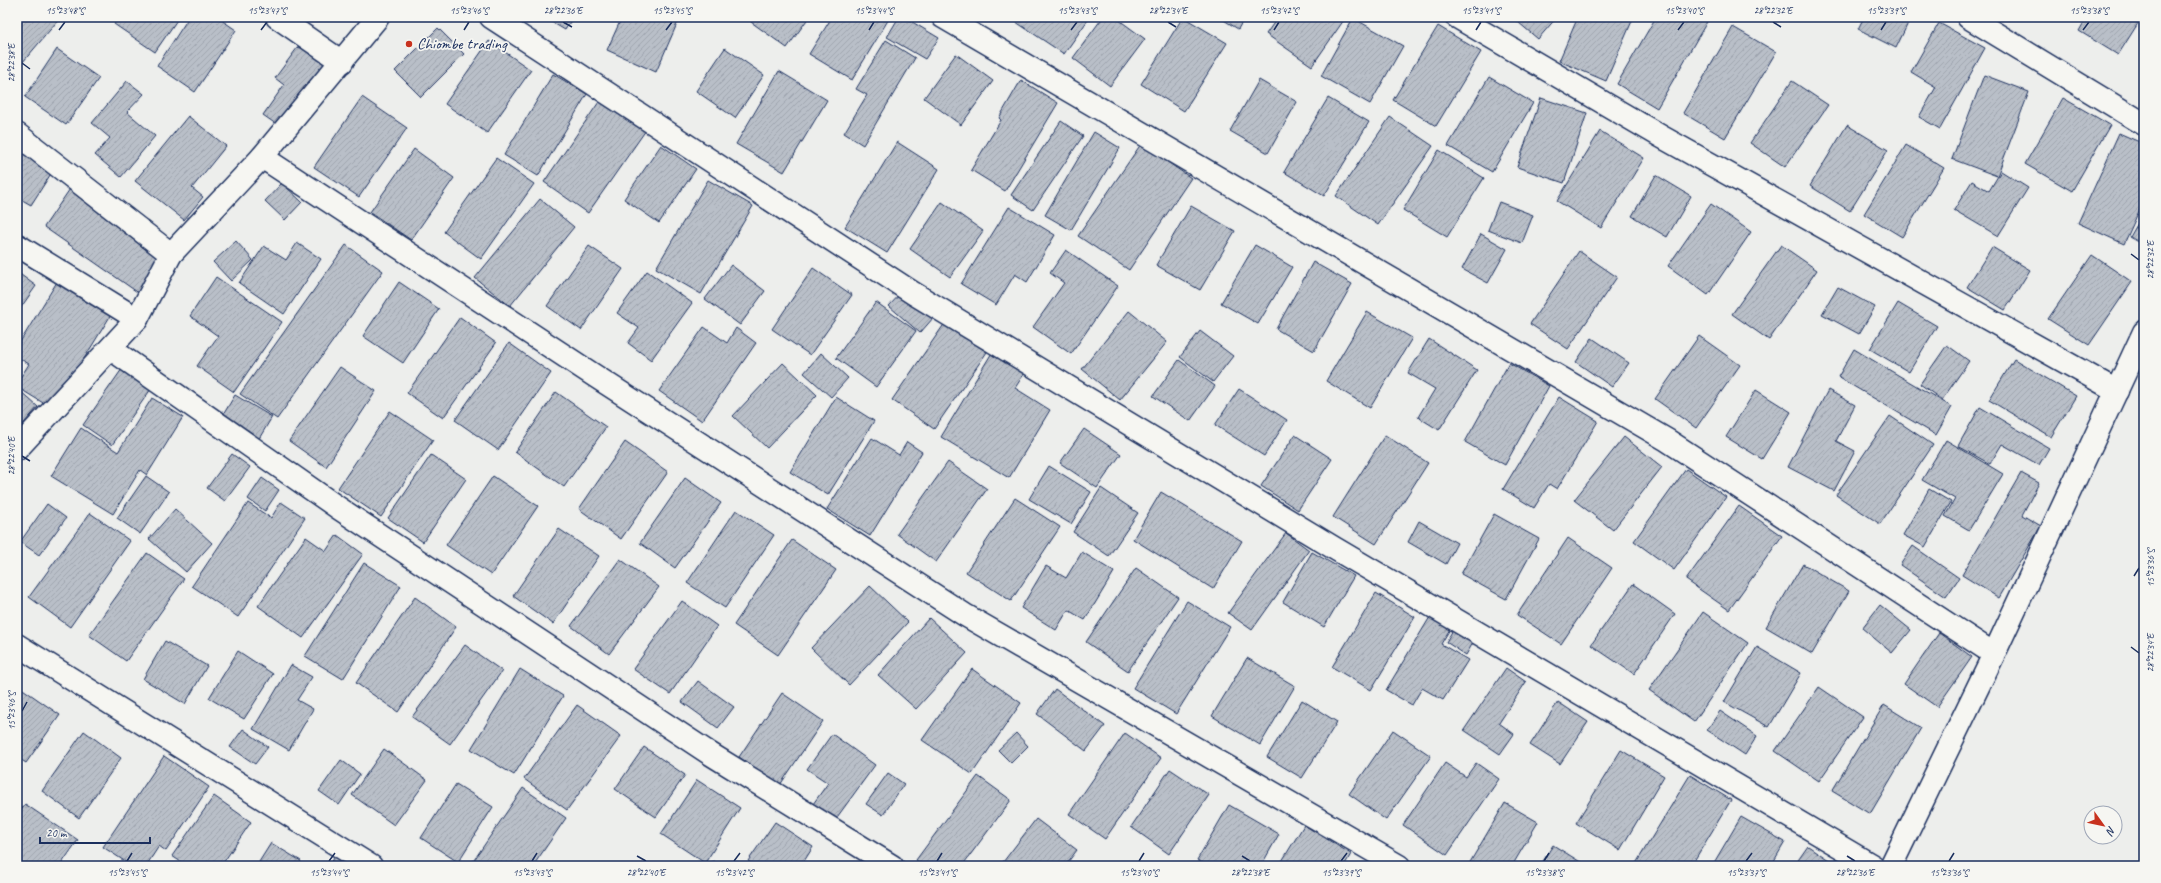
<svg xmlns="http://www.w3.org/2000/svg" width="2161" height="883" viewBox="0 0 2161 883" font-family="Caveat,sans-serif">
  <defs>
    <pattern id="building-hatch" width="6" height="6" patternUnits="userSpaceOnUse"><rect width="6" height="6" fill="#b9bfc8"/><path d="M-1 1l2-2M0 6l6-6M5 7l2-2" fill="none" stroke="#9ea4ae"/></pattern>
  </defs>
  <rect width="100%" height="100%" fill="#edeeec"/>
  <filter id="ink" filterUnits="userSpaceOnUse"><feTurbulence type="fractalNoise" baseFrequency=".025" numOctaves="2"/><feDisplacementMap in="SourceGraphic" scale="8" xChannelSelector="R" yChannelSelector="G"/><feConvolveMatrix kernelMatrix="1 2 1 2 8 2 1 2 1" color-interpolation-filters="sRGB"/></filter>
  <g filter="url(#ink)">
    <g fill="url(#building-hatch)" stroke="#1b2f5e">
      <polygon points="17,17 61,17 17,69"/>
      <polygon points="119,17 179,17 155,52 114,24"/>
      <polygon points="189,17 217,17 236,30 195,92 157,66"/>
      <polygon points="543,17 573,17 565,30"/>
      <polygon points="622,17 680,17 656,72 607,50"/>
      <polygon points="755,17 809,17 787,48 751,22"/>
      <polygon points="832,17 890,17 852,80 809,54"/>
      <polygon points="899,17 904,17 939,38 925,59 887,37"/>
      <polygon points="1019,17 1090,17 1064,54 1016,22"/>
      <polygon points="1103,17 1115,17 1145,39 1110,86 1073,58"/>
      <polygon points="1183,17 1227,43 1184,111 1141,84"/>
      <polygon points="1219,17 1245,17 1238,29"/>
      <polygon points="1278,17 1346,17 1312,66 1266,34"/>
      <polygon points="1512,17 1557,17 1538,39"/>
      <polygon points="1578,17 1622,17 1632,21 1606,81 1559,61"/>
      <polygon points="1656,17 1703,17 1708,20 1657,108 1617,84"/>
      <polygon points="1864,17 1911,17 1896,48 1858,29"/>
      <polygon points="2087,17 2142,17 2118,55 2079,31"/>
      <polygon points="1353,18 1403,46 1370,104 1321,76"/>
      <polygon points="1939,23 1985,48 1940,129 1919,117 1936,87 1911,72"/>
      <polygon points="1438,26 1481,52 1436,126 1393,100"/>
      <polygon points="1733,27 1776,52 1725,138 1683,113"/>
      <polygon points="438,28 464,54 421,97 395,71"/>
      <polygon points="306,36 336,57 283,129 263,115 284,85 275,78"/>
      <polygon points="886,40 915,58 863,145 844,133 867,95 856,89"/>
      <polygon points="489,41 531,70 487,133 445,104"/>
      <polygon points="725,48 764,75 735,118 696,91"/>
      <polygon points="57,49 99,78 66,125 25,97"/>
      <polygon points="956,54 993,81 961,125 924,98"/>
      <polygon points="779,71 827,100 784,172 736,144"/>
      <polygon points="553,74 587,94 538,176 504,155"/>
      <polygon points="1984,75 2029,92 1997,176 1952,159"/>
      <polygon points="1489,77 1533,103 1492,172 1448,146"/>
      <polygon points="1021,80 1058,103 1005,191 971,170 1001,120 999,118"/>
      <polygon points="1259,80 1297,102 1268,153 1230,131"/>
      <polygon points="127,81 144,94 127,112 155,136 121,177 95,155 110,138 92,123"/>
      <polygon points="1792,81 1828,105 1785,167 1750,143"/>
      <polygon points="362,97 407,128 359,197 314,167"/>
      <polygon points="1328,98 1369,122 1324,196 1284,172"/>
      <polygon points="1541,98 1587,113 1564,183 1517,167"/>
      <polygon points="2063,98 2110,125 2072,191 2025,164"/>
      <polygon points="601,99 646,130 588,213 544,182"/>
      <polygon points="188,116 226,146 192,188 203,197 184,220 135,181"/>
      <polygon points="1390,117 1433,146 1378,225 1336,196"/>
      <polygon points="1061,121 1083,136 1033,210 1011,195"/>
      <polygon points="1847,125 1888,150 1850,211 1810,186"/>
      <polygon points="1600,131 1644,158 1601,228 1557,201"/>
      <polygon points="1094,132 1120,148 1071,230 1045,215"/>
      <polygon points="2119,133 2144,144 2144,200 2124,244 2078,223"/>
      <polygon points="897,142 939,169 887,253 845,227"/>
      <polygon points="1141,144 1191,178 1129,270 1078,236"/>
      <polygon points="661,145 696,169 659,223 624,199"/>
      <polygon points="1906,145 1944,168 1902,237 1864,214"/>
      <polygon points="414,149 454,178 411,240 370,212"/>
      <polygon points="17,150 52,172 31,205 17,197"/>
      <polygon points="1439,150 1484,178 1447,237 1403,210"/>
      <polygon points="496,158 534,184 481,259 444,232"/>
      <polygon points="2001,171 2028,188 1998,236 1954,210 1972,181 1989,191"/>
      <polygon points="1656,175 1691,196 1667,237 1632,216"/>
      <polygon points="76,180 172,247 140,294 44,227"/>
      <polygon points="708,180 753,206 701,294 656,268"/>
      <polygon points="282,183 302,202 285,220 265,201"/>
      <polygon points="540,199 574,227 510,306 475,278"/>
      <polygon points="942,202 983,231 950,277 910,249"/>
      <polygon points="1499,202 1533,215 1522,243 1488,230"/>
      <polygon points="1711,204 1751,232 1708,295 1668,266"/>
      <polygon points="1191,206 1235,231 1200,290 1156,265"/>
      <polygon points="1009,207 1055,235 1027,282 1015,274 996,305 961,284"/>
      <polygon points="2143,214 2144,214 2144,245 2130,237"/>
      <polygon points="1481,234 1507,249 1488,283 1462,269"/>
      <polygon points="236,241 253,260 231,281 213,262"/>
      <polygon points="297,243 321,259 284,314 239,283 264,246 286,260"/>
      <polygon points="346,245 383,271 277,419 240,394"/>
      <polygon points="1255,245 1292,267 1258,324 1221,303"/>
      <polygon points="1781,245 1817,270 1769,340 1732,314"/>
      <polygon points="589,246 623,269 581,330 547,306"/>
      <polygon points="1992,247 2030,270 2005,310 1967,287"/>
      <polygon points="1066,250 1118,286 1071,354 1033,327 1064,283 1050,273"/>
      <polygon points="1579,251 1617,277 1568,349 1530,324"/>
      <polygon points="2092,255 2132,282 2089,345 2048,319"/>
      <polygon points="1313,262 1352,284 1314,351 1276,329"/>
      <polygon points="731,265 765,291 740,325 705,299"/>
      <polygon points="813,268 852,295 810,355 772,329"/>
      <polygon points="647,271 692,303 651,360 628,343 639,328 617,313"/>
      <polygon points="17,272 36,286 17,313"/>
      <polygon points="60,277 114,310 53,409 17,387 17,383 29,364 17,357 17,347"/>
      <polygon points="216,277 282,322 234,392 197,366 218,336 190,316"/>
      <polygon points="399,282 439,309 403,363 363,336"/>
      <polygon points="1838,287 1875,307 1859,334 1822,314"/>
      <polygon points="903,291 934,317 920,333 889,306"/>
      <polygon points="876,302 916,331 876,387 836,358"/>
      <polygon points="1898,303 1937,326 1909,372 1870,349"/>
      <polygon points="1129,311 1167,342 1120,400 1082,369"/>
      <polygon points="1367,312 1412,338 1370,408 1326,381"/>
      <polygon points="460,317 496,343 443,418 407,393"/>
      <polygon points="945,323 987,352 934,429 892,400"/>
      <polygon points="704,327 727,343 736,328 756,343 702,421 659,391"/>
      <polygon points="1200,331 1233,356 1213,382 1180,357"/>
      <polygon points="1699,336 1740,365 1696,428 1655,399"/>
      <polygon points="1592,338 1629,363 1612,387 1576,362"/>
      <polygon points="1429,339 1477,370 1439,430 1418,417 1435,389 1408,373"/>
      <polygon points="509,343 551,373 498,450 455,420"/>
      <polygon points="1947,345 1969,361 1942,400 1920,384"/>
      <polygon points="1854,349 1952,407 1936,435 1838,377"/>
      <polygon points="993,351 1026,371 1015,388 1050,410 1009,478 941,437"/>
      <polygon points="821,353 848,378 831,397 804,373"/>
      <polygon points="2014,359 2076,396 2051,437 1989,400"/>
      <polygon points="1179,360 1215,386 1190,421 1153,396"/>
      <polygon points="783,363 817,395 767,448 733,416"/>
      <polygon points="1509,363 1549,386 1505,465 1465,442"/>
      <polygon points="340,367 376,391 326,467 289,441"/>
      <polygon points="122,369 151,389 112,445 83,425"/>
      <polygon points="17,388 38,407 17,431"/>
      <polygon points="1239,389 1287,420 1264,456 1215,425"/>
      <polygon points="1756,390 1791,412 1762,459 1726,437"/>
      <polygon points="1828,390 1855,405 1836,441 1855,451 1834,491 1788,467"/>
      <polygon points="556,392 606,427 564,487 515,452"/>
      <polygon points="235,395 272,417 257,442 220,420"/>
      <polygon points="836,397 874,421 828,495 790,472"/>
      <polygon points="1559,397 1598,421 1557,489 1549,484 1534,508 1503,489"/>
      <polygon points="152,398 183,417 147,475 140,470 113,514 51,476 81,428 118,452"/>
      <polygon points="1980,407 2049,448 2039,465 2002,444 1990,464 1958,446"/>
      <polygon points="390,411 433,440 381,517 338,488"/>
      <polygon points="1890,416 1933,445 1880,524 1836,495"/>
      <polygon points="1084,429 1121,454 1097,488 1060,463"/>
      <polygon points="1295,435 1332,459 1298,510 1261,486"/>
      <polygon points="1385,435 1428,463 1376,544 1333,517"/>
      <polygon points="1624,437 1662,467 1613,530 1574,500"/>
      <polygon points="872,438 899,455 907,442 922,452 870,536 827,509"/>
      <polygon points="1946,440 2003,474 1969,530 1945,516 1955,499 1922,480"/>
      <polygon points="625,442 668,472 621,539 579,509"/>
      <polygon points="232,454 250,467 225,501 207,488"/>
      <polygon points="431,455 466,479 423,542 388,518"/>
      <polygon points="948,462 987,489 936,562 897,534"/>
      <polygon points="1049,466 1091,492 1071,524 1029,499"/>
      <polygon points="1686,469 1726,497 1674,570 1634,541"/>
      <polygon points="2021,473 2039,483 2022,515 2041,526 1999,598 1962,575"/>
      <polygon points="146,476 169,492 140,534 117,518"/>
      <polygon points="493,476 538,506 491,575 446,545"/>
      <polygon points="262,478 279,490 265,511 248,499"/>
      <polygon points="685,478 721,503 675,568 640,543"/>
      <polygon points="1101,488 1138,513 1109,556 1073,532"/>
      <polygon points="1929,489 1951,502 1925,547 1903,535"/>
      <polygon points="1161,492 1242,541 1213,589 1133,539"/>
      <polygon points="1015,498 1060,527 1011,601 966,572"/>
      <polygon points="281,502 305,518 238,617 192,586 248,503 271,518"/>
      <polygon points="47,504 66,518 39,555 20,542"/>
      <polygon points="1739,506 1782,536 1729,610 1686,580"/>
      <polygon points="175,509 212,543 186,572 149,539"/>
      <polygon points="736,510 774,535 725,608 687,583"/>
      <polygon points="90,513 130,541 70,627 29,597"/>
      <polygon points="1494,514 1539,539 1506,599 1461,574"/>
      <polygon points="1419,521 1457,543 1446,564 1408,542"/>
      <polygon points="559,529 599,556 553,624 513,596"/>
      <polygon points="1286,533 1309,550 1252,630 1228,613"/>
      <polygon points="337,535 363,554 303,638 258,606 306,537 326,551"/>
      <polygon points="1568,538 1612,568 1561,644 1517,615"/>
      <polygon points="792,540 836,570 778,655 734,625"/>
      <polygon points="1913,546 1959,578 1946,597 1900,565"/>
      <polygon points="1082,552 1114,572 1085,620 1068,610 1056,630 1021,608 1046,566 1066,578"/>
      <polygon points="1312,552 1354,576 1324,627 1283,602"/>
      <polygon points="147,553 184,579 126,661 89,635"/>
      <polygon points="620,559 659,587 609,654 571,626"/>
      <polygon points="364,563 401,586 343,679 305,656"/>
      <polygon points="1803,564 1849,591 1812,654 1766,627"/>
      <polygon points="1136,568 1178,597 1128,671 1086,642"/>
      <polygon points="1633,584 1675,614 1634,674 1591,645"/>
      <polygon points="870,586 908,622 849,685 811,648"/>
      <polygon points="1376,593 1415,617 1371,690 1332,667"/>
      <polygon points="415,597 456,627 398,712 356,683"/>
      <polygon points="682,601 717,626 670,694 633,669"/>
      <polygon points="1187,601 1230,627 1176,714 1133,688"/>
      <polygon points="1880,605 1911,630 1892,653 1862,628"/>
      <polygon points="1703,612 1748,643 1694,722 1649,690"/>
      <polygon points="1430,617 1450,629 1441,644 1468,660 1443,700 1422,688 1412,705 1386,690"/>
      <polygon points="929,618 967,653 916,709 878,675"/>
      <polygon points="1454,628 1474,641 1466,655 1446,642"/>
      <polygon points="1939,633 1972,657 1937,707 1904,684"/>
      <polygon points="165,641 207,666 185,704 143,679"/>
      <polygon points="465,645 502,671 450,744 412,717"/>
      <polygon points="1757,647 1801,673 1769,727 1724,702"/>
      <polygon points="238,651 273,674 244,719 209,698"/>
      <polygon points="1247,658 1295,686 1260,745 1212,716"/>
      <polygon points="291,665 312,677 297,700 313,709 289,750 253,729"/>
      <polygon points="1506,668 1526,682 1499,723 1514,734 1500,754 1464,730"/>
      <polygon points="520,669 563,696 514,775 471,749"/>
      <polygon points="972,669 1021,703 972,774 922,740"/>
      <polygon points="698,681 734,707 718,728 682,702"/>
      <polygon points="17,685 60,715 26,763 17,757"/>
      <polygon points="1819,687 1863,717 1819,781 1775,751"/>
      <polygon points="1055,689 1105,726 1086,751 1037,714"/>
      <polygon points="782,693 823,721 780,785 739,757"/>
      <polygon points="1302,700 1337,722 1302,778 1267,757"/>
      <polygon points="1558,702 1588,722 1560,764 1530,745"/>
      <polygon points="577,705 621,736 567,810 524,779"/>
      <polygon points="1884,705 1921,728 1870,814 1832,791"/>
      <polygon points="1720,711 1757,736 1745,755 1707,730"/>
      <polygon points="243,729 268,747 255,764 230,747"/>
      <polygon points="1393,730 1431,756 1386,820 1349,794"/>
      <polygon points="84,731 121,758 79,818 42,791"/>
      <polygon points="1016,733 1028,746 1011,763 998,750"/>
      <polygon points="1125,733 1161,758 1105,839 1069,814"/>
      <polygon points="832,734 875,765 835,820 813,804 828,783 807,769"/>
      <polygon points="644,747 685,775 656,817 615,789"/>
      <polygon points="384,749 427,780 394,825 352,795"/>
      <polygon points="1621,750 1664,776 1620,850 1576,823"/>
      <polygon points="164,756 209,787 166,851 159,846 146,866 132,866 103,847"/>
      <polygon points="341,760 360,774 339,805 319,791"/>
      <polygon points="1445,763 1466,777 1476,763 1499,779 1447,855 1403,825"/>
      <polygon points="1170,769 1209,795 1169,854 1131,827"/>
      <polygon points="888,773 904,784 883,815 866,804"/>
      <polygon points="1690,775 1731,800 1691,866 1637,866 1635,865"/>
      <polygon points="978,776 1011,800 962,866 924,866 916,860"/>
      <polygon points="697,780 740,808 705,863 661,834"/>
      <polygon points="456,784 493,807 458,862 421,838"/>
      <polygon points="523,788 566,818 533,866 470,866"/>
      <polygon points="214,796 251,822 221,866 187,866 172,856"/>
      <polygon points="1505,803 1538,822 1512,866 1472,866 1469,864"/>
      <polygon points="25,804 78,840 60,866 17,866 17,815"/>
      <polygon points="1229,805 1279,834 1261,866 1208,866 1197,860"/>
      <polygon points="1741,817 1785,842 1771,866 1712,866"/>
      <polygon points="1036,819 1077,850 1065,866 1000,866"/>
      <polygon points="775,822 813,847 801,866 755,866 748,861"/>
      <polygon points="1304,825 1351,854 1344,866 1279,866"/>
      <polygon points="271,843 301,861 298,866 266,866 259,862"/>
      <polygon points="1553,845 1587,866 1540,866"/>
      <polygon points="1808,846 1838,866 1794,866"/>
      <polygon points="336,855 351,866 329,866"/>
      <polygon points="713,861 721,866 710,866"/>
    </g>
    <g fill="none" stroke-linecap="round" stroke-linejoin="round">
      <g stroke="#1b2f5e" stroke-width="25">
        <g id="street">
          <polyline points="277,17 342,62"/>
          <polyline points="491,17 913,293 1334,548 1873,866"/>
          <polyline points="943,17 1667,440 1994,654"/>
          <polyline points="1457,17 1662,137 2117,391"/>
          <polyline points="1968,17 2144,124"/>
          <polyline points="17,134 171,254"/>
          <polyline points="262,157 595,376 965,615 1399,866"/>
          <polyline points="17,245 137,319"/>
          <polyline points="111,349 337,507 709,753 892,866"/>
          <polyline points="17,449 137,319 171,254 262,157 378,17"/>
          <polyline points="17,645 371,866"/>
          <polyline points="1891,866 1994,654 2144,332"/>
        </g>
      </g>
      <use href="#street" stroke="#f6f6f2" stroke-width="22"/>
    </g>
  </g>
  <path fill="none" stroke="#1b2f5e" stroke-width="1.5" d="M 563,22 L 572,27M 1168,22 L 1176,27M 1773,22 L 1781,27M 59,30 L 65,22M 261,30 L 267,22M 464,30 L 469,22M 666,30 L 672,22M 869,30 L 874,22M 1071,30 L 1077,22M 1274,30 L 1279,22M 1476,30 L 1481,22M 1678,30 L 1684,22M 1881,30 L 1886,22M 2083,30 L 2089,22M 22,63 L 30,69M 2131,254 L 2139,260M 22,456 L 30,461M 2134,576 L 2139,568M 2131,647 L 2139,653M 22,711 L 27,702M 637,856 L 646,861M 1242,856 L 1250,861M 1847,856 L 1855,861M 127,861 L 132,853M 329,861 L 335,853M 532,861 L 537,853M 734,861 L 740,853M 937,861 L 942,853M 1139,861 L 1144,853M 1341,861 L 1347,853M 1544,861 L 1549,853M 1746,861 L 1752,853M 1949,861 L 1954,853"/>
  <circle fill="#c8321e" stroke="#f6f6f2" stroke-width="1.5" cx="409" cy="44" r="4"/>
  <g text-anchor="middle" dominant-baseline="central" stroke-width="3.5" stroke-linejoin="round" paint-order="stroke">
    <g font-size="16" fill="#1b2f5e" stroke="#f6f6f2" text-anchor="start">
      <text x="417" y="44">Chiombe trading</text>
    </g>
  </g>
  <rect width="2161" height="883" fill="none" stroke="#f6f6f2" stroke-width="44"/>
  <g transform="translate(2103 825) rotate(123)"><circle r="19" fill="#f6f6f2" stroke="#9ea6b7"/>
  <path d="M0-3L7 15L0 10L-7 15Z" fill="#c8321e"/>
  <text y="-6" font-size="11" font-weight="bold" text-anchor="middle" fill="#1b2f5e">N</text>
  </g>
  <path d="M40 837v6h110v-6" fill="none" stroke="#1b2f5e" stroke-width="2"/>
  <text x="46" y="837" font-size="12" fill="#1b2f5e" stroke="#f6f6f2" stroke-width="3" paint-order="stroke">20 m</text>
  <rect x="22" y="22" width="2117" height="839" fill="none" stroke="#1b2f5e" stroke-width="1.5"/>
  <g font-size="10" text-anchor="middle" fill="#1b2f5e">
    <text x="65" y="14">15°23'48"S</text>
    <text x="267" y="14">15°23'47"S</text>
    <text x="469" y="14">15°23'46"S</text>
    <text x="563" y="14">28°22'36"E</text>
    <text x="672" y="14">15°23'45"S</text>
    <text x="874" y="14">15°23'44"S</text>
    <text x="1077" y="14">15°23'43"S</text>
    <text x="1168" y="14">28°22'34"E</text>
    <text x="1279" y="14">15°23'42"S</text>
    <text x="1481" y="14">15°23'41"S</text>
    <text x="1684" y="14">15°23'40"S</text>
    <text x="1773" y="14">28°22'32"E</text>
    <text x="1886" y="14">15°23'39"S</text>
    <text x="2089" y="14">15°23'38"S</text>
    <text transform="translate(11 63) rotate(-90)" y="4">28°22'38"E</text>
    <text transform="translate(2150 260) rotate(-90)" y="4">28°22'32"E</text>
    <text transform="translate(11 456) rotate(-90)" y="4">28°22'40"E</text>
    <text transform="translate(2150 568) rotate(-90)" y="4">15°23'36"S</text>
    <text transform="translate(2150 653) rotate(-90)" y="4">28°22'34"E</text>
    <text transform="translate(11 711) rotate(-90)" y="4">15°23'46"S</text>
    <text x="127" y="876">15°23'45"S</text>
    <text x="329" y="876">15°23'44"S</text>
    <text x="532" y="876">15°23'43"S</text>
    <text x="646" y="876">28°22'40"E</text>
    <text x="734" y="876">15°23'42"S</text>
    <text x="937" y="876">15°23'41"S</text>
    <text x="1139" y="876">15°23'40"S</text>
    <text x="1250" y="876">28°22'38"E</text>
    <text x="1341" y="876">15°23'39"S</text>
    <text x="1544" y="876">15°23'38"S</text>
    <text x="1746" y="876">15°23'37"S</text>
    <text x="1855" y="876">28°22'36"E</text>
    <text x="1949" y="876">15°23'36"S</text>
  </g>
</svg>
